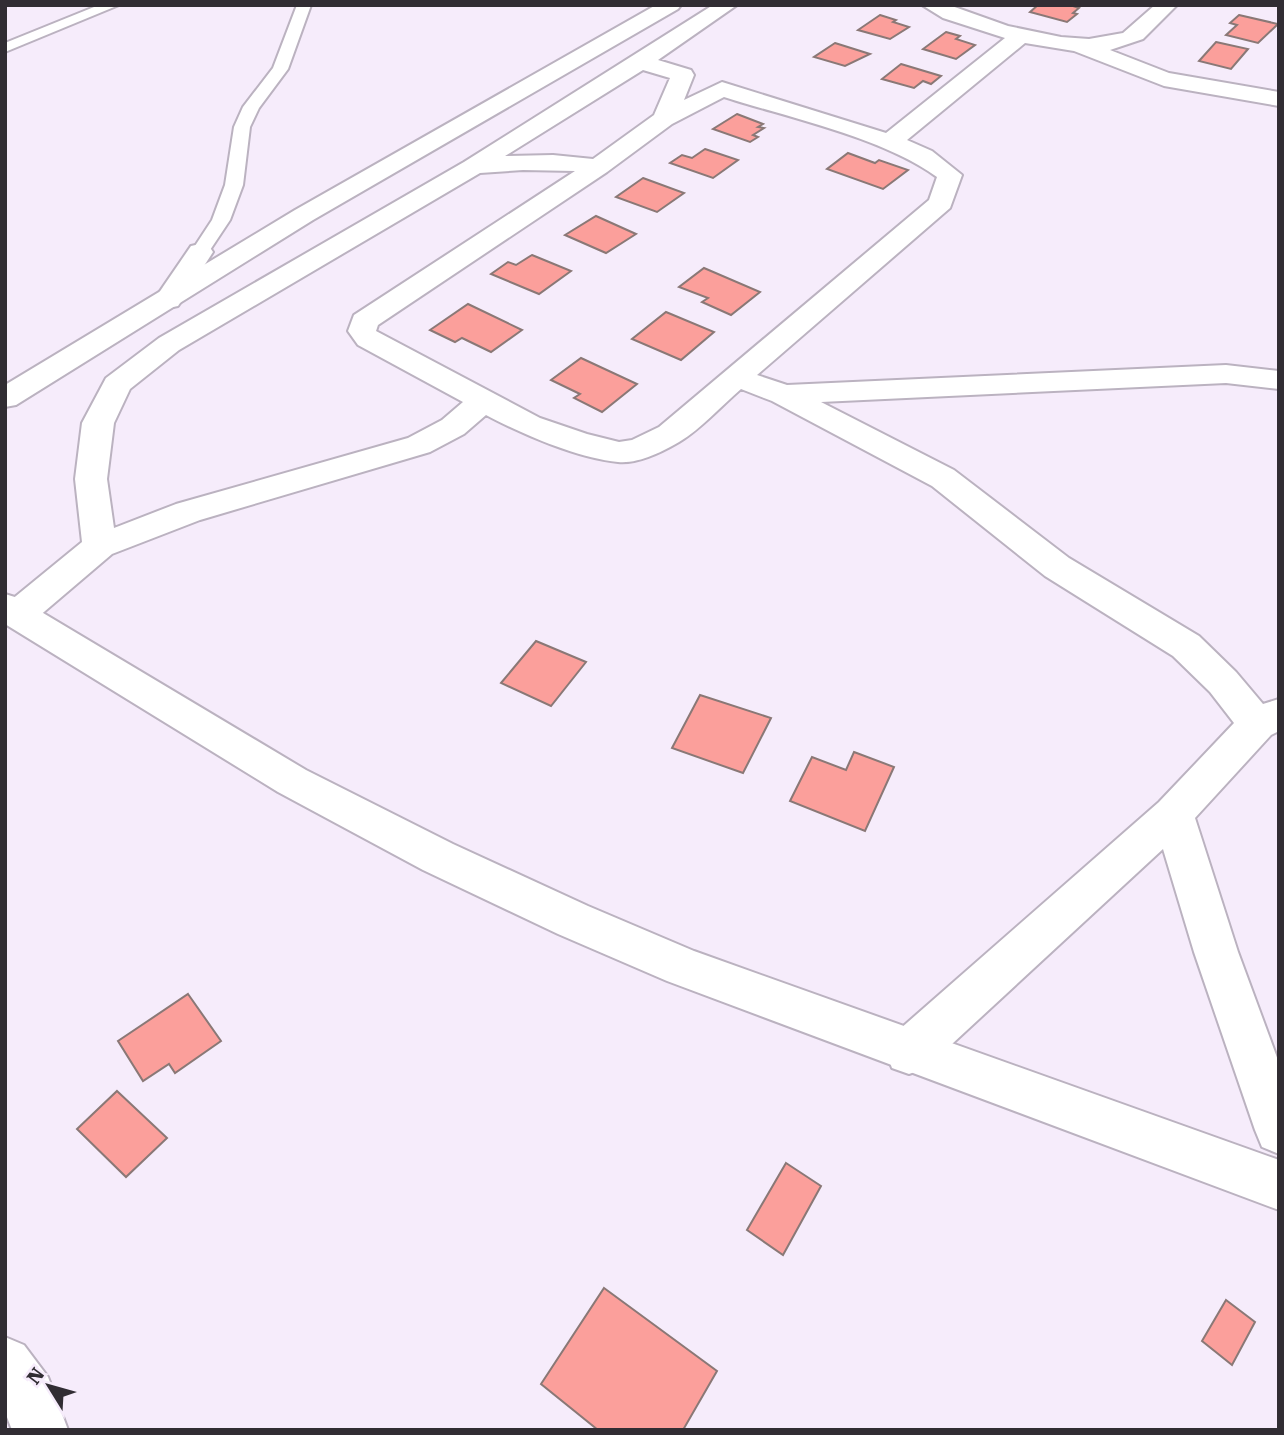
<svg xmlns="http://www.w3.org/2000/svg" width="1284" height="1435" viewBox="0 0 1284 1435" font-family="'Roboto Serif',serif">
  <rect width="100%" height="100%" fill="#f6ecfb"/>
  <g fill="#fb9f9b" stroke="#8a7876" stroke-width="2">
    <polygon points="1038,5 1070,5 1079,8 1073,13 1077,14 1067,22 1030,12"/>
    <polygon points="880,15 896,20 893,22 909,27 890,39 858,30"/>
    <polygon points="1239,15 1278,24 1258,43 1226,35 1237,25 1230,23"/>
    <polygon points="946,32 960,36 956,39 975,45 956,59 923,49"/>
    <polygon points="1216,42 1248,49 1231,69 1199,61"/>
    <polygon points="835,43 870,54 845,66 814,57"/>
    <polygon points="901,64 941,76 931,84 923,81 914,88 882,79"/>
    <polygon points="737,114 763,124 758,127 764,128 753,135 758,137 750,142 713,129"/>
    <polygon points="705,149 738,160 713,178 670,163 682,155 692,158"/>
    <polygon points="848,153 875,163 879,160 908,170 883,189 827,169"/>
    <polygon points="643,178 684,193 657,212 616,197"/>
    <polygon points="596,216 636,234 606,253 565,235"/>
    <polygon points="532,255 571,271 539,294 491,274 508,262 516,265"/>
    <polygon points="704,268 760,292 731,315 702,302 708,298 679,287"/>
    <polygon points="468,304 522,330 491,352 462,338 455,342 430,330"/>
    <polygon points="666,312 714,332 681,360 632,339"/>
    <polygon points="581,358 637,384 602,412 574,398 580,394 551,380"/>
    <polygon points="536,641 586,662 551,706 501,683"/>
    <polygon points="700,695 771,718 743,773 672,748"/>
    <polygon points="854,752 894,767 865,831 790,801 812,757 846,770"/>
    <polygon points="188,994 221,1041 175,1073 169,1064 143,1081 118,1041"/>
    <polygon points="117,1091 167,1138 126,1177 77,1129"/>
    <polygon points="786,1163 821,1186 783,1255 747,1230"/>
    <polygon points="604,1288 717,1371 683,1430 598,1430 541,1384"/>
    <polygon points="1226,1300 1255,1322 1232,1365 1202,1341"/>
  </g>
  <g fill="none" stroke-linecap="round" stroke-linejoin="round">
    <g stroke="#bbb2c0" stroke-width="4">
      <g id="service">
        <polygon points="99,5 119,5 5,52 5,43"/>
        <polygon points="297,5 311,5 288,69 259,108 250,127 243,185 230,220 206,256 194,256 191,252 212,220 225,185 234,127 243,107 273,68"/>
      </g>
    </g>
    <g stroke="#bbb2c0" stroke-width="4">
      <g id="minor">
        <path d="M 713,5 L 737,5 L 658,60 L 691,70 L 694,75 L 684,100 L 722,82 L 886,133 L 1005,38 L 943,18 L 922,5 L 949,5 L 1008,26 L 1061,37 L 1089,39 L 1123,33 L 1155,5 L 1177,5 L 1143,39 L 1110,50 L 1169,73 L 1279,92 L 1279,106 L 1164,86 L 1074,51 L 1025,43 L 907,140 L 932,151 L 962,175 L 950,208 L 757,375 L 787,385 L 1226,365 L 1279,371 L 1279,389 L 1226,383 L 821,402 L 954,470 L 1069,558 L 1199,636 L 1236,672 L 1263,704 L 1279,699 L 1279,731 L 1271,735 L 1195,818 L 1238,952 L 1279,1063 L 1279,1154 L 1262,1147 L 1255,1130 L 1194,952 L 1163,849 L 926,1068 L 909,1074 L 892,1068 L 886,1052 L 892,1036 L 1159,802 L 1234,723 L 1210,692 L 1173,656 L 1045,576 L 932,486 L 772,401 L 741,389 C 721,406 701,429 679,442 C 662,452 638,464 618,462 C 577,458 522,434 486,415 L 464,434 L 430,452 L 200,520 L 112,554 L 31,623 L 18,627 L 5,623 L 5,605 L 82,542 L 75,479 L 82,423 L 106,378 L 159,338 L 464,162 ZM 643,70 L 670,78 L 654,115 L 593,159 L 553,155 L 505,156 ZM 724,97 C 790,118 881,137 937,177 L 929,200 L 659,427 L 632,440 L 619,442 L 587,434 L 540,418 L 376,331 L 378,325 L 607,172 L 672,124 ZM 523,170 L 575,171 L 354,315 L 348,331 L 358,345 L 463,402 L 442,420 L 408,438 L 176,504 L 114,528 L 107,479 L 114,423 L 130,389 L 179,350 L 480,173 Z"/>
        <polygon points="200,244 209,246 213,252 182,300 178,306 168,308 158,306 154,300 191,246"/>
        <polygon points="5,1337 24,1345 48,1377 68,1430 12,1430 5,1412"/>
      </g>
    </g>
    <g stroke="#bbb2c0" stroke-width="4">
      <g id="tertiary">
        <polygon points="656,5 681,5 678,9 313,220 16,405 5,407 5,385 295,210"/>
        <polygon points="5,594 18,598 306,770 453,844 588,906 694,951 1279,1160 1279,1210 667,981 558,934 423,870 278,792 5,624"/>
      </g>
    </g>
    <use href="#service" fill="#fff" fill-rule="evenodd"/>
    <use href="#minor" fill="#fff" fill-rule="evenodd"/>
    <use href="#tertiary" fill="#fff" fill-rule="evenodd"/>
  </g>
  <rect width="1284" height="1435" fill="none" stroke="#312d33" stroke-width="14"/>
  <g transform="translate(49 1386) rotate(307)" stroke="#f6ecfb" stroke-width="5" paint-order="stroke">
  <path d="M0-5L12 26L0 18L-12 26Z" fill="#312d33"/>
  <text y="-10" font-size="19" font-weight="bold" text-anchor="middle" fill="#312d33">N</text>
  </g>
</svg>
